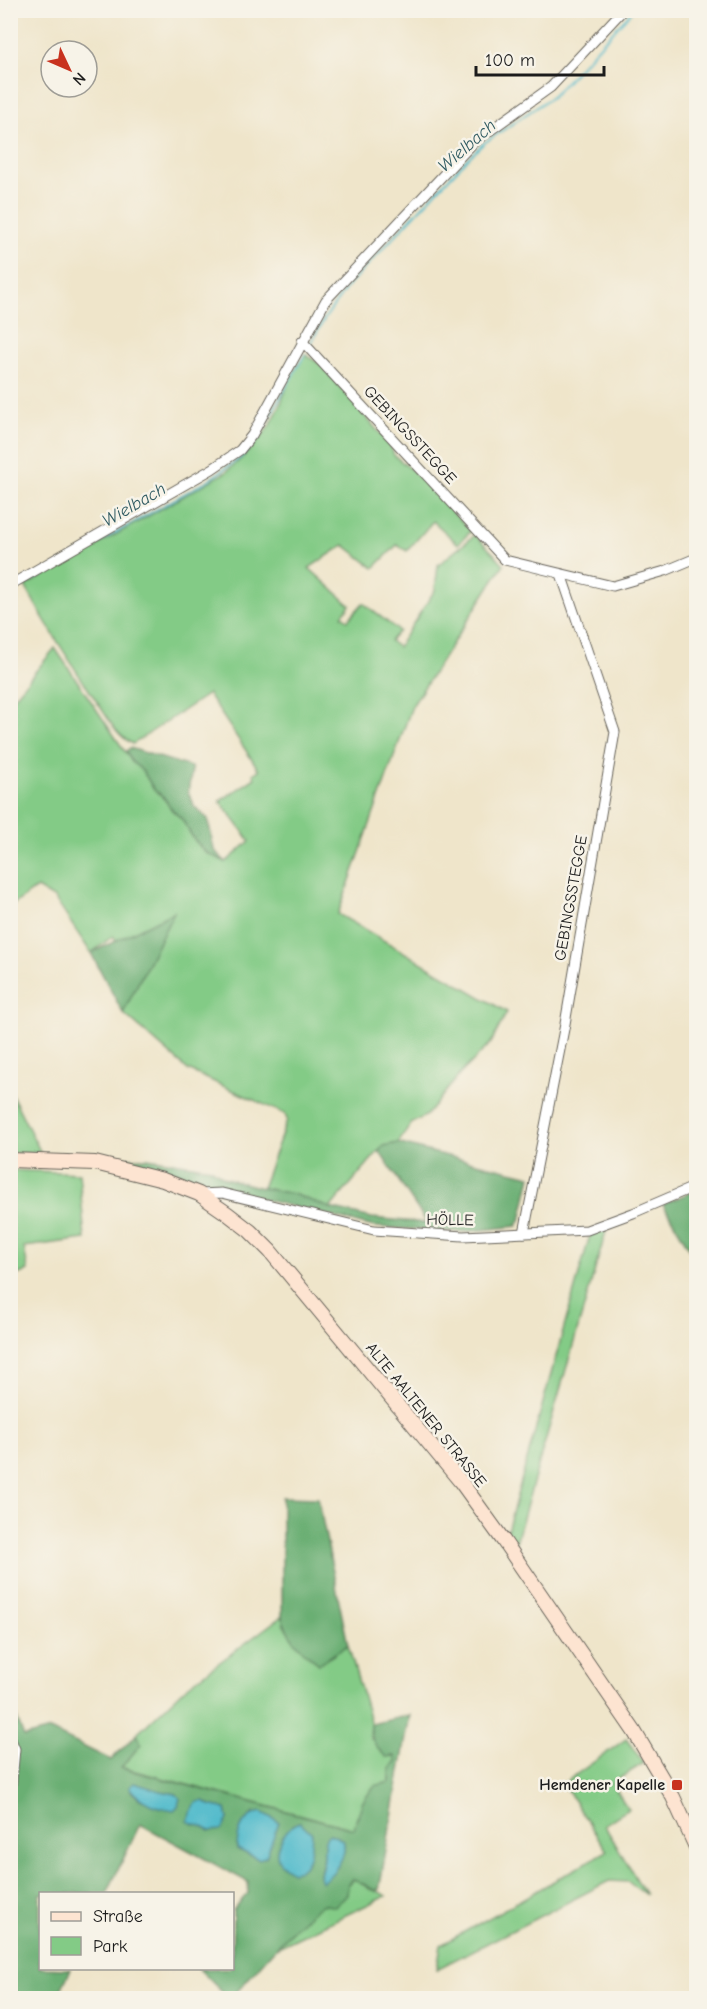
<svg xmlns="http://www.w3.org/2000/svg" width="707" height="2009" viewBox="0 0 707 2009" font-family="'Comic Neue',sans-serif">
  <rect width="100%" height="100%" fill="#f7f3e8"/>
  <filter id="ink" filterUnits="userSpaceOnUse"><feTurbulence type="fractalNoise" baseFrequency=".0167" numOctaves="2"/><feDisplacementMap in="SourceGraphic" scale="12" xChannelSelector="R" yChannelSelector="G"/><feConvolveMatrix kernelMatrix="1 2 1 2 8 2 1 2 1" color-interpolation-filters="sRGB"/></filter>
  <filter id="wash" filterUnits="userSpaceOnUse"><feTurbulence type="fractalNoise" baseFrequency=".008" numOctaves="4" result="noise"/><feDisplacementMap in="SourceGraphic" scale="24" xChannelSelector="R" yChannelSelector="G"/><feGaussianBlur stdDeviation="1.35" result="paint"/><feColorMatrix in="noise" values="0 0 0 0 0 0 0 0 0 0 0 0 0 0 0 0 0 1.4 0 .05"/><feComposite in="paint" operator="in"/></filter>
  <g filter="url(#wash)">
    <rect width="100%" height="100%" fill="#efe5ca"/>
    <g fill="#83cb86" stroke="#507451" stroke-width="1.5">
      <path d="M 306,355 L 320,364 L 390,445 L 394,455 L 414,472 L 471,531 L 458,544 L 433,521 L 407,551 L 397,545 L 374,568 L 344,545 L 309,568 L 350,605 L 342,616 L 348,620 L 363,603 L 399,631 L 390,641 L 398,647 L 435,590 L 438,565 L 475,535 L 504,564 L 412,706 L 338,914 L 507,1012 L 491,1043 L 460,1074 L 427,1115 L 412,1123 L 398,1143 L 383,1146 L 330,1208 L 293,1194 L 262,1188 L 287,1120 L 285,1114 L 188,1070 L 123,1013 L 173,914 L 127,952 L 113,936 L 91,953 L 55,899 L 37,888 L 11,906 L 11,701 L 55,648 L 132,762 L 143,771 L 154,790 L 162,796 L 172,810 L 182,819 L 193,838 L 205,852 L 226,862 L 250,841 L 220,801 L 255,778 L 253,774 L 259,770 L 208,694 L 133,744 C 116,736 107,716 97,702 C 71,664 47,626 25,586 L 226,472 C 245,456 266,436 277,412 C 286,393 290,370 306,355 Z"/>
      <polygon points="10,1093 11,1093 41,1153 11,1153"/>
      <polygon points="11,1170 79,1173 85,1239 24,1247 28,1271 11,1277"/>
      <polygon points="607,1228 516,1542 511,1545 505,1538 590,1235 595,1231"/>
      <polygon points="282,1616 284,1626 319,1664 348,1645 371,1724 370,1738 395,1756 396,1761 390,1769 390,1782 357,1817 354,1829 120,1767 141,1744 137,1734 185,1688"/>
      <polygon points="626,1739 644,1763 612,1783 628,1809 604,1825 646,1895 628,1882 609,1881 437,1969 441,1945 607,1851 563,1784"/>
      <path d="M 354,1879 C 361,1881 365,1888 372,1890 C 379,1892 380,1891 386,1896 L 276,1948 L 303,1919 L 323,1904 L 335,1906 L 348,1885 Z"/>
    </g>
    <g fill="#6aaf73" stroke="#436648" stroke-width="1.5" fill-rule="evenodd">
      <polygon points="130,748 191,767 192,770 188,792 194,806 208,819 214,850 226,862 205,852 193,838 182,819 172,810 163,796 154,790 143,771 132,762 126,751"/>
      <polygon points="174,912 123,1013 91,953"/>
      <polygon points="398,1143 423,1150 531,1176 522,1216 517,1226 463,1232 374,1227 222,1189 199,1190 165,1175 111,1160 118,1158 148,1158 211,1168 225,1178 262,1188 293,1194 330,1208 372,1218 427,1223 379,1151 383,1146"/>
      <polygon points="696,1190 696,1260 663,1204"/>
      <path d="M 282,1497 L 318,1498 L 348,1645 L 319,1664 C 303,1652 286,1636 282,1616 Z"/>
      <path d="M 13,1708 L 24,1737 L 50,1730 L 111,1760 L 137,1734 L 141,1744 L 121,1768 L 354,1829 L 362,1803 L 374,1786 L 390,1782 L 390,1769 L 396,1761 L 395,1756 L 386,1757 C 375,1746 370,1740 371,1724 L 410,1715 L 379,1890 C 366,1890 365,1882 353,1879 L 348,1885 L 347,1894 L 335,1907 L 323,1904 C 287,1930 261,1966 231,1998 L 228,1998 L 199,1969 L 232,1968 L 233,1910 L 248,1893 L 248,1882 L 140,1824 L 107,1893 L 40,1894 L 40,1968 L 71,1969 L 57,1998 L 18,1998 L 11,1996 L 11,1709 ZM 150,1789 L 176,1794 L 160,1807 L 140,1799 L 131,1791 ZM 203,1801 L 210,1805 L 226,1809 L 228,1819 L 218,1829 L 210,1831 L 205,1827 L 193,1824 ZM 254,1813 L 258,1859 L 237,1849 C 239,1833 239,1823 254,1813 ZM 299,1822 C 316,1833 311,1846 307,1863 L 281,1842 L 292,1825 ZM 330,1834 L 343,1840 C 348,1854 338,1863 330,1874 L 320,1873 Z"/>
    </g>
    <g fill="#4fbacb" stroke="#366b74" stroke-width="1.5">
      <path d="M 134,1783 L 160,1791 L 176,1794 L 180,1798 L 178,1806 L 174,1810 C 156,1807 140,1803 129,1787 Z"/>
      <path d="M 203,1801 L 210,1805 L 226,1809 L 228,1819 L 222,1830 L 210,1831 C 203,1825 195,1826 188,1821 L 190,1813 L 197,1802 Z"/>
      <path d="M 261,1812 L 279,1822 L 266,1857 L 258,1859 L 237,1849 C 237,1832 242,1816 261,1812 Z"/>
      <path d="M 300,1822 L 312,1833 C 311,1849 311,1869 293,1872 C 286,1869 281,1866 278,1859 C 273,1846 288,1825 300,1822 Z"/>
      <path d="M 330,1834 L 343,1840 C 349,1855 334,1874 322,1882 C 317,1873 324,1867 324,1857 C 324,1849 323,1845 326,1837 Z"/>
    </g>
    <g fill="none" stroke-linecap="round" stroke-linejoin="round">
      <g stroke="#4fbacb" stroke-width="2">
        <polyline points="310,344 325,318 347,287 466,160 484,143 553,96 633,10"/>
        <polyline points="28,582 210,479 240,458 257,438 305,354"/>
        <polyline points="10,592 17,588"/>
      </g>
    </g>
  </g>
  <g filter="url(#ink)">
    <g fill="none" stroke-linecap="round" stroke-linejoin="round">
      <g stroke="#666259" stroke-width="11">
        <g id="street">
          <polyline points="302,341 505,560 613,586 665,571 696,558"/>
          <polyline points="10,585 212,469 240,450 252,435 326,300 474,142 551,87 623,10"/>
          <polyline points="199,1194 222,1193 374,1230 463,1236 587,1230 633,1213 696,1186"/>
          <polyline points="524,1233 565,1024 615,732 561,574"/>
          <polyline points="10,1737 15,1749 10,1802"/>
        </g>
      </g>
      <g stroke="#666259" stroke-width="16">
        <polyline id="secondary" points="10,1160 95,1163 163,1180 199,1194 228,1214 250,1231 270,1251 461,1482 503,1540 634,1731 673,1797 696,1847"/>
      </g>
      <use href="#street" stroke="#fff" stroke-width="9"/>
      <use href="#secondary" stroke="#fde4d1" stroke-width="14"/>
    </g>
  </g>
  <rect fill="#c8321e" stroke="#f7f3e8" stroke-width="2" x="671" y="1779" width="12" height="12" rx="3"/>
  <g text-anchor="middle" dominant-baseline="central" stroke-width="5" stroke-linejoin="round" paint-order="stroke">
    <g font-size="16" fill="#1c1c1c" stroke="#f7f3e8">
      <text transform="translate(410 435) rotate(47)">GEBINGSSTEGGE</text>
      <text transform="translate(571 898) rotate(-80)">GEBINGSSTEGGE</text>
      <text transform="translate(450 1220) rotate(1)">HÖLLE</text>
      <text transform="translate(426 1415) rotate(51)">ALTE AALTENER STRASSE</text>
    </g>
    <g font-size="16" font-weight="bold" fill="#1c1c1c" stroke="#f7f3e8" text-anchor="end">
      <text x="665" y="1785">Hemdener Kapelle</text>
    </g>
    <g font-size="18" font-style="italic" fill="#305b62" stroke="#f7f3e8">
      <text transform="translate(467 146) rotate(-41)">Wielbach</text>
      <text transform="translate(134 505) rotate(-30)">Wielbach</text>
    </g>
  </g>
  <rect width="707" height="2009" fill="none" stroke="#f7f3e8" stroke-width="36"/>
  <rect x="39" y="1892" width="195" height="78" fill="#f7f3e8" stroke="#9f9d96" stroke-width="1.5"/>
  <rect x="51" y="1912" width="30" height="9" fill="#fde4d1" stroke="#9f9d96" stroke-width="1.5"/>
  <text x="93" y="1922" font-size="18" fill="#1c1c1c">Straße</text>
  <rect x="51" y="1937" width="30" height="18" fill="#83cb86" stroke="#9f9d96" stroke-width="1.5"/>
  <text x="93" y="1952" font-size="18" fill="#1c1c1c">Park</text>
  <g transform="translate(69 69) rotate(134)"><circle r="28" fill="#f7f3e8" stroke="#9f9d96" stroke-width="1.5"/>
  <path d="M0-4.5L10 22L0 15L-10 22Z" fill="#c8321e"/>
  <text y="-9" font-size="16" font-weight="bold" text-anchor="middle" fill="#1c1c1c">N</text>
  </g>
  <path d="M476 66v9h128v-9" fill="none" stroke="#1c1c1c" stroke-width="3"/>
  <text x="485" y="66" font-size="18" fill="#1c1c1c" stroke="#f7f3e8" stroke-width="4.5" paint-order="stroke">100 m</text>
</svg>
